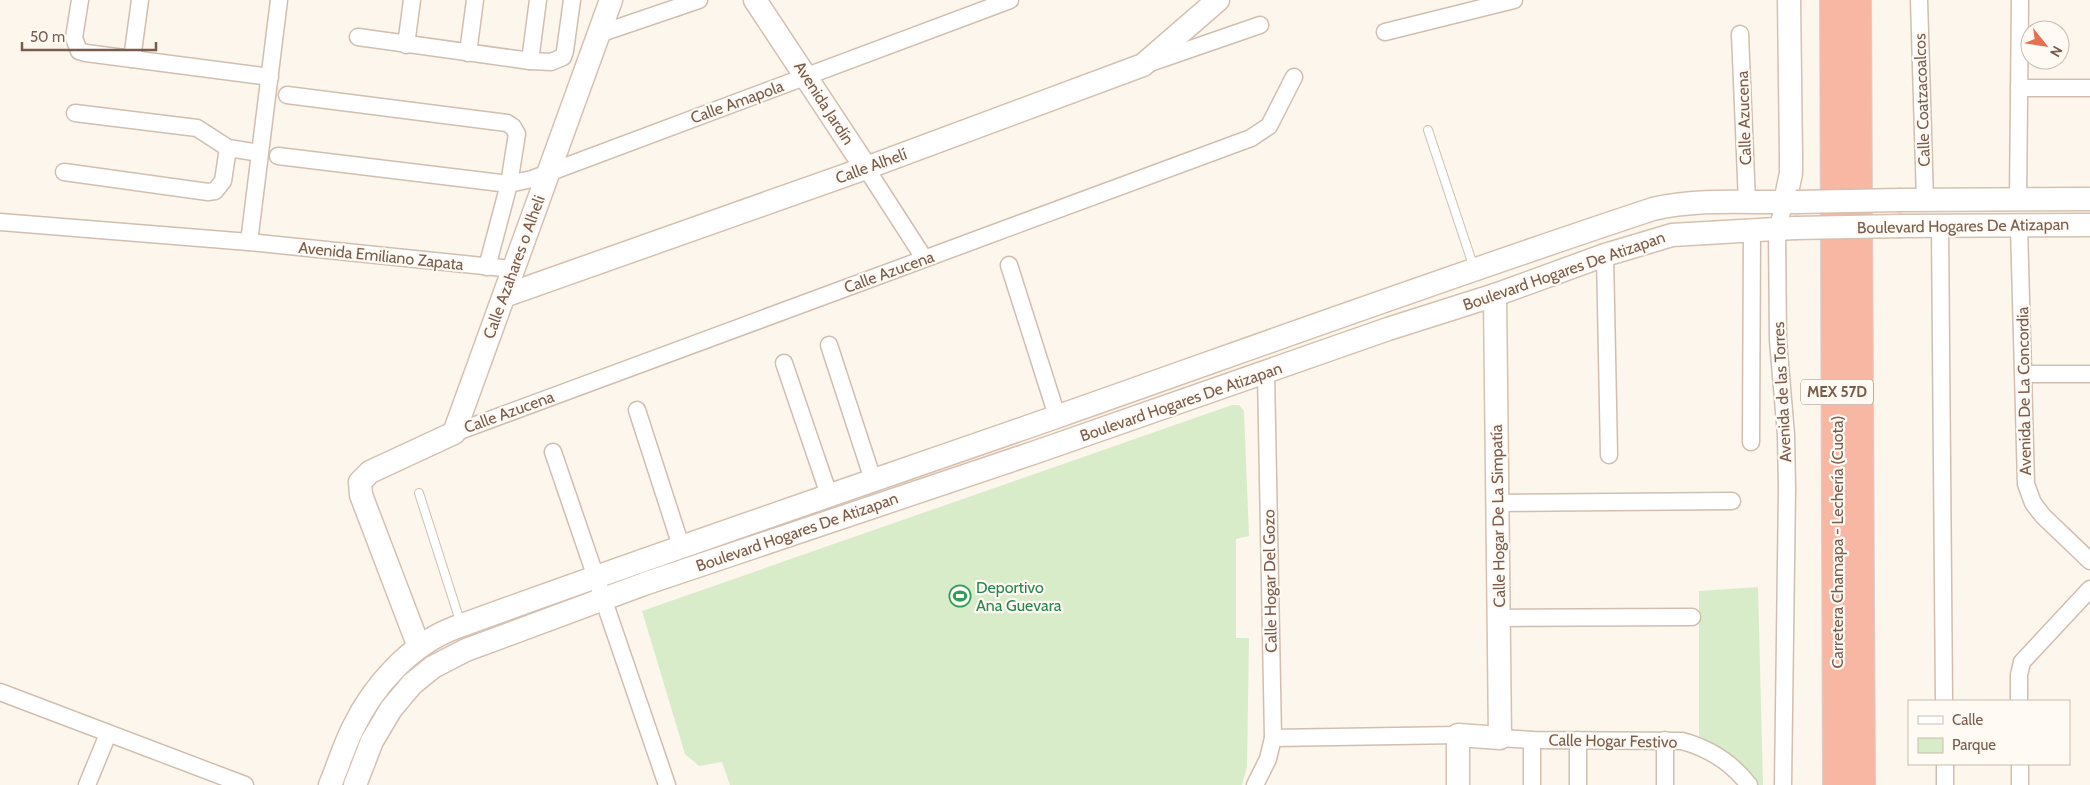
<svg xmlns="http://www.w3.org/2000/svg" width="2090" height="785" viewBox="0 0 2090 785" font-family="Cabin,sans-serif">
  <rect width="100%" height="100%" fill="#fdf6ec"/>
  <g fill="#d8ecc9">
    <polygon points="1232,405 1239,405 1244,411 1249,536 1236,539 1236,638 1249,638 1247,767 1242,785 730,785 722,762 699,766 685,754 642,611"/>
    <polygon points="1758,587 1763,785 1758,785 1699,736 1699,591"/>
  </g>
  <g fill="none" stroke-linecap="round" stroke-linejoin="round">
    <g stroke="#d1beb0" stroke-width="10">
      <g id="lane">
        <polyline points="1428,130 1474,268"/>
        <polyline points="419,493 461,624"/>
      </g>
    </g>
    <g stroke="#d1beb0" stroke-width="19">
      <g id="street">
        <polyline points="80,0 74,38 79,51 86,53 270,77"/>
        <polyline points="1919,0 1925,200"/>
        <polyline points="1385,32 1514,0"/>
        <polyline points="599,34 699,0"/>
        <polyline points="1740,34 1747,202"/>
        <polyline points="358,37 530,61 551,62 563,57 565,51 572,0"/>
        <polyline points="406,45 412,0"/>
        <polyline points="468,53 475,0"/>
        <polyline points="132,59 140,0"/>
        <polyline points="530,61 538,0"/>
        <polyline points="1150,63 1260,25"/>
        <polyline points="2019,88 2090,88"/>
        <polyline points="287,95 507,123 513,127 517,134 509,184 487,267"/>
        <polyline points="75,113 197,128 228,148 260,153"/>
        <polyline points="278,156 509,184 532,179 1010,0"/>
        <polyline points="866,168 924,258"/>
        <polyline points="64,172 208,192 215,191 223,181 228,148"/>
        <polyline points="2018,200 2020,0"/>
        <polyline points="0,222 249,242 513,269"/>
        <polyline points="2019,226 2026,484 2033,503 2043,516 2090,561"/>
        <polyline points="1940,227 1944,701"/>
        <polyline points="249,242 279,0"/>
        <polyline points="1605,255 1609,455"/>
        <polyline points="1009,265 1057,416"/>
        <polyline points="829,345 873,480"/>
        <polyline points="784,363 829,495"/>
        <polyline points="2024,374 2090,374"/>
        <polyline points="637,410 681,546"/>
        <polyline points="454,433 1251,138 1269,126 1294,77"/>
        <polyline points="1751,442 1752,230"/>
        <polyline points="553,452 667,785"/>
        <polyline points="1497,503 1732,501"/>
        <polyline points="1499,618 1692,617"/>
        <polyline points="0,692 245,785"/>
        <polyline points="2019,701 2019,675 2022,662 2090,589"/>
        <polyline points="1273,738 1458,735"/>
        <path d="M 1500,738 L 1532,740 L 1682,741 C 1708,748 1732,763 1749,785"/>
        <polyline points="1578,740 1578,785"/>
        <polyline points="1945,764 1945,785"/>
        <polyline points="2020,764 2020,785"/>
        <polyline points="87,785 108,734"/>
        <polyline points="1255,785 1268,759 1273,738 1266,373"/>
        <polyline points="1532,785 1532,740"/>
        <polyline points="1665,785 1665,740"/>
        <polyline points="1783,785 1787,489 1786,435 1778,340 1777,229 1785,202"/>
      </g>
    </g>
    <g stroke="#d6c0b0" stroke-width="25">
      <g id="secondary">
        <polyline points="755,0 866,168"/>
        <polyline points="1901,200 2090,199"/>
        <polyline points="1785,202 1791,173 1791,156 1789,0"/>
        <polyline points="1902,226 2090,225"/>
        <polyline points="504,296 866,168 1143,65 1218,0"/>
        <polyline points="419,647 361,495 360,482 370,472 454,433 611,0"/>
        <path d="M 330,785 C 338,766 344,746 353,728 C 373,686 410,645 454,628 C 654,555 855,487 1056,417 C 1255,347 1453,275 1653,209 C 1700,198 1748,203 1796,202"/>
        <polyline points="355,785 372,741 391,709 412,684 433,667 466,650 644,584 1036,452 1388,329 1495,295 1605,255 1672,235 1795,228"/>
        <polyline points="1458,785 1458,735 1500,738 1495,295"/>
      </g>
    </g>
    <g stroke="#dad1cd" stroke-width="30">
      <g id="highway">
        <polyline points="1834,0 1837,785"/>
        <polyline points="1857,0 1861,785"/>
      </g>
    </g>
    <use href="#lane" stroke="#fff" stroke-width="8"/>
    <use href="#street" stroke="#fff" stroke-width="16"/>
    <use href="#secondary" stroke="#fff" stroke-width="22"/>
    <use href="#highway" stroke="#f7b7a3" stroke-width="28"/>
    <g stroke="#d6c0b0" stroke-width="25" stroke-linecap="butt">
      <g id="secondary-bridge">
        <polyline points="1796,202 1901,200"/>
        <polyline points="1795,228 1902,226"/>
      </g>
    </g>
    <use href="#secondary-bridge" stroke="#fff" stroke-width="22"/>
  </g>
  <defs>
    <g id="stadium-ring" transform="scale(1.125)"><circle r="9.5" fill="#fffaf3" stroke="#2e9e5b" stroke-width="1.5"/><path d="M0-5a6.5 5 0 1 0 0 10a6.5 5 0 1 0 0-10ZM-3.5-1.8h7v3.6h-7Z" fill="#2e9e5b"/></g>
  </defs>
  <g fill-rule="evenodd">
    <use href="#stadium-ring" x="960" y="596"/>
  </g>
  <g text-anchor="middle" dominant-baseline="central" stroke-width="4.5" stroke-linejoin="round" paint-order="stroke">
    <rect fill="#fffaf3" stroke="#a28b7f" stroke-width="1" x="1801" y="379.5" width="72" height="25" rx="4"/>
    <g font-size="15" font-weight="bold" fill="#7a5c4d">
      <text x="1837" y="392">MEX 57D</text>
    </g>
    <g font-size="16" fill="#7a5c4d" stroke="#fffaf3">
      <text transform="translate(1922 100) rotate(-92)">Calle Coatzacoalcos</text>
      <text transform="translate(737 102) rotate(-20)">Calle Amapola</text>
      <text transform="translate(824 103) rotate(57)">Avenida Jardín</text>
      <text transform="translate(1744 118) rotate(-92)">Calle Azucena</text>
      <text transform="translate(871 166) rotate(-20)">Calle Alhelí</text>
      <text transform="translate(1963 226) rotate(-1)">Boulevard Hogares De Atizapan</text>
      <text transform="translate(381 256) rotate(6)">Avenida Emiliano Zapata</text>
      <text transform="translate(514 267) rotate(-70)">Calle Azahares o Alheli</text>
      <text transform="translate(1564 271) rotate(-19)">Boulevard Hogares De Atizapan</text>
      <text transform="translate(889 272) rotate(-20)">Calle Azucena</text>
      <text transform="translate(2024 391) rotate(-91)">Avenida De La Concordia</text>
      <text transform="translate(1782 392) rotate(-93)">Avenida de las Torres</text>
      <text transform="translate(1181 402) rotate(-19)">Boulevard Hogares De Atizapan</text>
      <text transform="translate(509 412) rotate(-20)">Calle Azucena</text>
      <text transform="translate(1498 516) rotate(-91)">Calle Hogar De La Simpatía</text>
      <text transform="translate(797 532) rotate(-19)">Boulevard Hogares De Atizapan</text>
      <text transform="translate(1837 542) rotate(-90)">Carretera Chamapa - Lechería (Cuota)</text>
      <text transform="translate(1270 581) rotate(-91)">Calle Hogar Del Gozo</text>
      <text transform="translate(1613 741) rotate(1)">Calle Hogar Festivo</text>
    </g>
    <g font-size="16" fill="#27864d" stroke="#fffaf3" text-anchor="start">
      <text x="976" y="587">Deportivo<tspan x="976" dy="18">Ana Guevara</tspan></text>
    </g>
  </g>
  <rect x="1908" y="700" width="162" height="65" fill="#fffaf3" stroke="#cabbb1"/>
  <rect x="1918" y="716" width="25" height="8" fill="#ffffff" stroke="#cabbb1"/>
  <text x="1952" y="725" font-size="15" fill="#7a5c4d">Calle</text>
  <rect x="1918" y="738" width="25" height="15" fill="#d8ecc9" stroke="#cabbb1"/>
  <text x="1952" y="750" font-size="15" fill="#7a5c4d">Parque</text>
  <g transform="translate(2045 45) rotate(120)"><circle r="24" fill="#fffaf3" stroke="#cabbb1"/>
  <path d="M0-4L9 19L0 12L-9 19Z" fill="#e76f51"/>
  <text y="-8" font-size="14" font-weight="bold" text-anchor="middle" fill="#7a5c4d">N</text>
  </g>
  <path d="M22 42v8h134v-8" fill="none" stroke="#7a5c4d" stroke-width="2.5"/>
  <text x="30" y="42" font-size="15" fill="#7a5c4d" stroke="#fffaf3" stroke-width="4" paint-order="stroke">50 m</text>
</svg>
